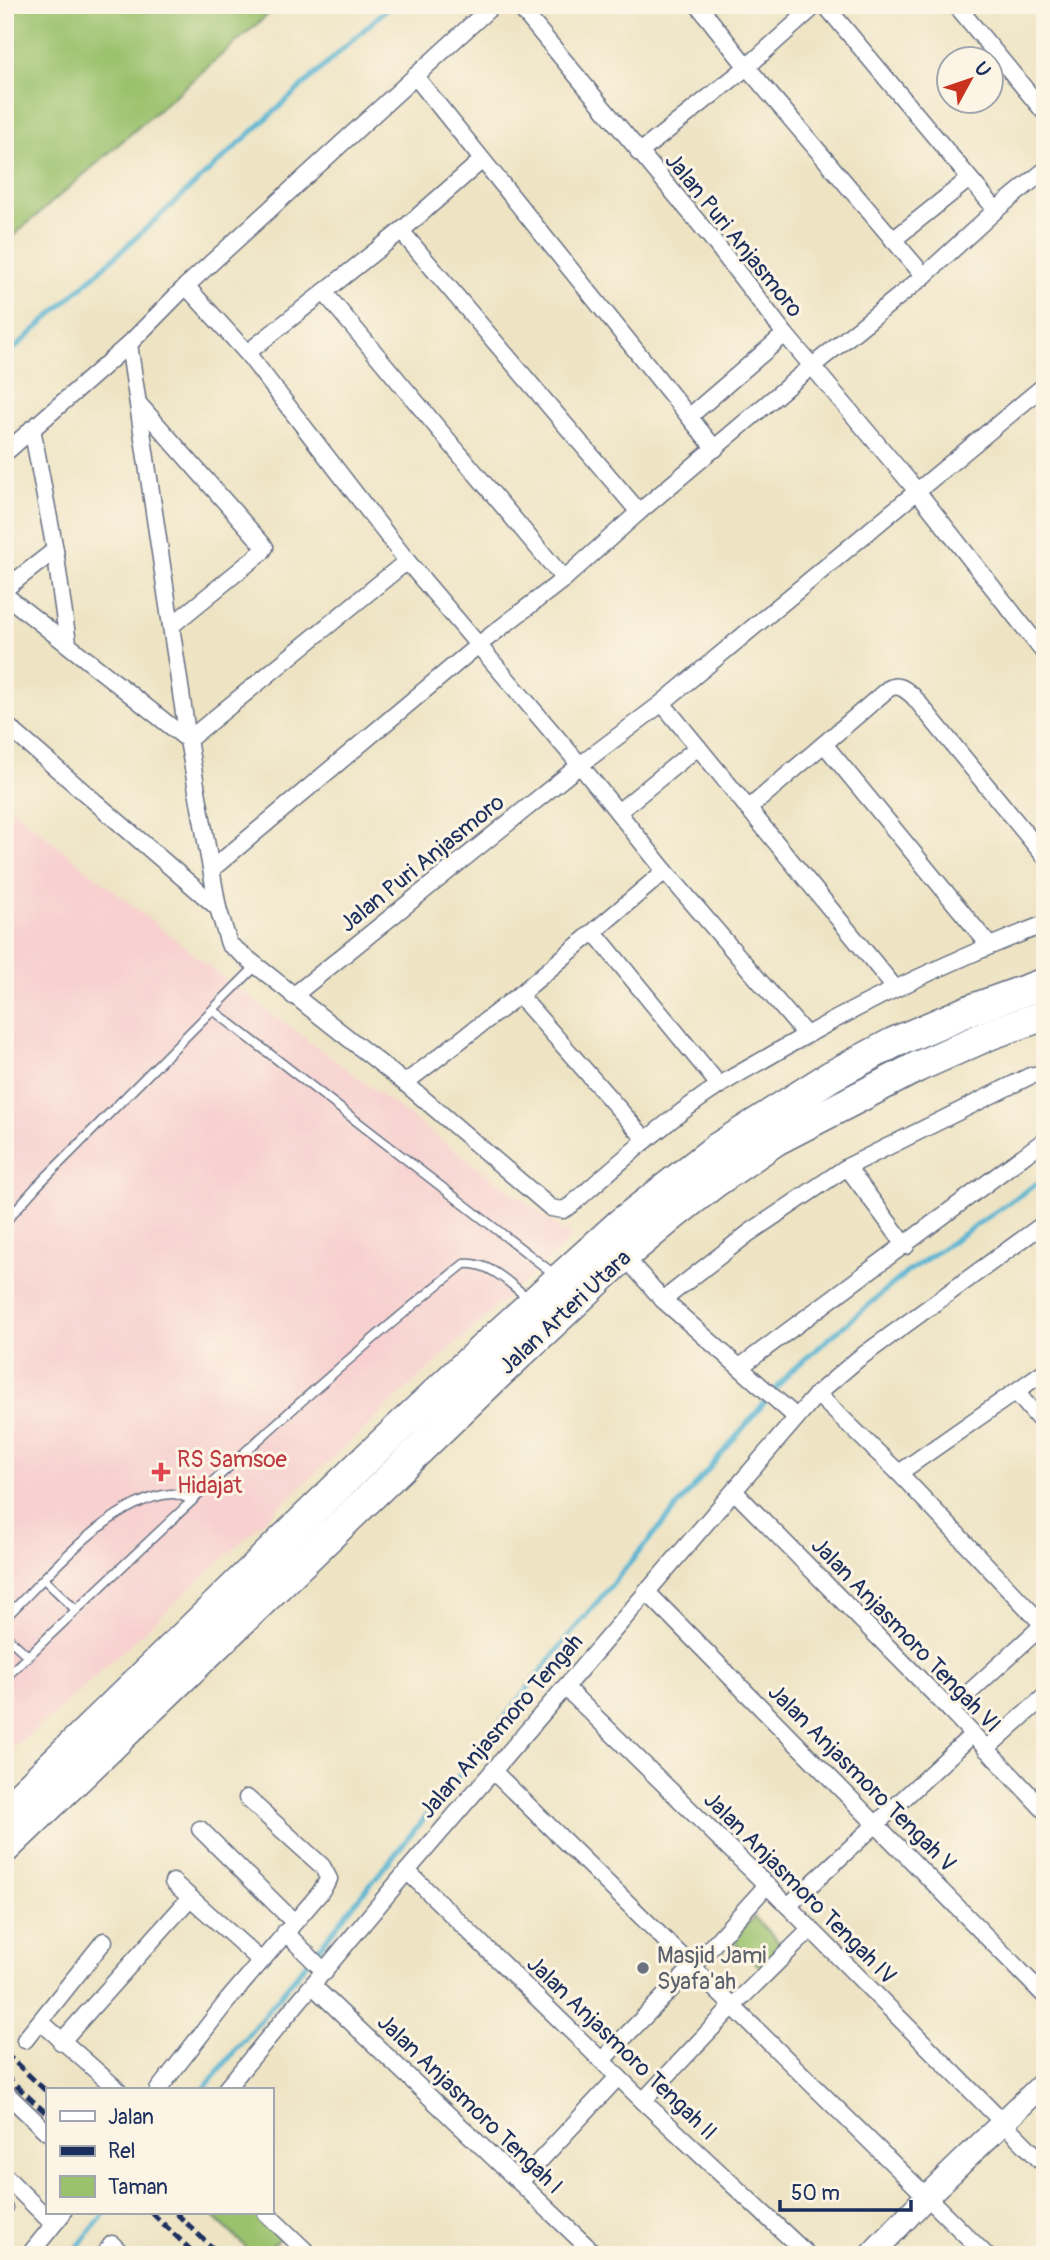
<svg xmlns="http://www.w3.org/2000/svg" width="1050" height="2260" viewBox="0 0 1050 2260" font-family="Pangolin,sans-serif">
  <rect width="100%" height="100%" fill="#fcf5e5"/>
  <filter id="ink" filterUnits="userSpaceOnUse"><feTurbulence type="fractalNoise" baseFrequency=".0143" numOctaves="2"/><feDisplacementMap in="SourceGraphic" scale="14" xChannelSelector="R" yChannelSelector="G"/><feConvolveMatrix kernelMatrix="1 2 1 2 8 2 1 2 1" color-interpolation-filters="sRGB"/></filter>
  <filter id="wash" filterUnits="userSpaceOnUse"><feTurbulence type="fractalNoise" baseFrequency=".00686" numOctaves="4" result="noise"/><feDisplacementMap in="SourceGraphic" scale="28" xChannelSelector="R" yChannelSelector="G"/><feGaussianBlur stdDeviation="1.57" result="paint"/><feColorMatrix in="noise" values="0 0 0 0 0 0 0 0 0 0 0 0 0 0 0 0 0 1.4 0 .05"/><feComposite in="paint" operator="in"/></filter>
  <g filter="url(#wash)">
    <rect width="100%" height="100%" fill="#eee4c4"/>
    <polygon fill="#f7d0cf" points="5,804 220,975 572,1237 62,1707 5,1755"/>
    <g fill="#9ac16c" stroke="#5a7865" stroke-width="2">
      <polygon points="5,5 279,5 5,243"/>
      <polygon points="754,1917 783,1946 761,1968 732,1939"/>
      <polygon points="210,2213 257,2213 281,2236 263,2255 254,2255"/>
    </g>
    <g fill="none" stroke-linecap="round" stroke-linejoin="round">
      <g stroke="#54b4d2" stroke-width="5">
        <polyline points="5,357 391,5"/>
        <polyline points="203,2090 478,1752 567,1638 791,1371 906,1273 1045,1178"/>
        <polyline points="71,2255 105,2213"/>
      </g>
    </g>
  </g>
  <g filter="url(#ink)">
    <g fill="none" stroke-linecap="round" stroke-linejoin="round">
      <g stroke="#656e82" stroke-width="11">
        <g id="lane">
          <polyline points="213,1010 554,1274"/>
          <polyline points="5,1222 37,1186 256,966"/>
          <polyline points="44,1579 76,1610"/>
          <path d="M 5,1618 C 47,1577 110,1499 171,1494 C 178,1493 186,1498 192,1500"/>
          <polyline points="5,1635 28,1656"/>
          <path d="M 5,1678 C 154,1536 303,1392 464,1264 C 489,1261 510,1284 528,1298"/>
          <polyline points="5,2210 9,2208"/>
        </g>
      </g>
      <g stroke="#656e82" stroke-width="19">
        <g id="street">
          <polyline points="518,5 712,239 785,334 917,491 1045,654"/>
          <polyline points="698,5 747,67 924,276"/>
          <polyline points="825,5 996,210"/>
          <polyline points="956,5 1045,113"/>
          <polyline points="415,76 715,449"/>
          <polyline points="639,153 747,67 816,5"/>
          <polyline points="401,231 639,512"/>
          <polyline points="893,240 969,179"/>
          <polyline points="186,286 247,353 407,561 580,765 665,871 806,1035"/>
          <polyline points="324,292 564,579"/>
          <path d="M 129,344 L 188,740 L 218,908 L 229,944 L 405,1083 L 551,1208 L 563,1210 L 570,1206 C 618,1164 666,1120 720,1085 C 739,1073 760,1062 780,1050 C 865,1001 953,959 1045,924"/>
          <polyline points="247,353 401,231 481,161"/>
          <polyline points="138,403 265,547 262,552 171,626"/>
          <polyline points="690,416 785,334"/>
          <polyline points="32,428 55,550 68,643"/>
          <polyline points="5,453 129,344 186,286 493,5"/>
          <polyline points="5,589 55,550"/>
          <polyline points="5,595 188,740 407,561"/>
          <polyline points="662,703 895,988"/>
          <polyline points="5,724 218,908"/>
          <polyline points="824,744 989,945"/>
          <path d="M 748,809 L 888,689 C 898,683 905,689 913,696 L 1045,857"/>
          <polyline points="618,812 698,747"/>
          <polyline points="212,869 477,646 564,579 639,512 795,380 924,276 996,210 1045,170"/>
          <polyline points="594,932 719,1085"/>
          <polyline points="519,995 646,1140"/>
          <polyline points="293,996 580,765 662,703 1045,385"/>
          <polyline points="405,1083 519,995 665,871"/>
          <polyline points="847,1167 906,1246"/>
          <polyline points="624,1256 663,1300 796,1417"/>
          <polyline points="663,1300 749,1233 847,1167 1030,1076 1039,1074 1045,1076"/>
          <polyline points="740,1367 1045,1140"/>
          <polyline points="1016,1392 1045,1426"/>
          <polyline points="817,1394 899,1473 1045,1627"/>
          <polyline points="899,1473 1045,1371"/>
          <polyline points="734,1491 950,1710 1045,1811"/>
          <polyline points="646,1591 1045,1996"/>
          <polyline points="565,1687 788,1906 1045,2165"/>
          <polyline points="950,1710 1043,1625"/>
          <polyline points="986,1749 1045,1696"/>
          <polyline points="493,1771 986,2255"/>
          <polyline points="200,1829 294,1922"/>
          <polyline points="407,1871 643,2101 808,2255"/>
          <polyline points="173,1882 260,1960"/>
          <polyline points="788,1906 972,1735"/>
          <polyline points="285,1932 325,1972"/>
          <polyline points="313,1986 596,2255"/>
          <polyline points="41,2022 118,2090"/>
          <polyline points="25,2040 104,1941"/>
          <polyline points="61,2042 190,1898"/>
          <polyline points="602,2060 692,1968 767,1885"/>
          <polyline points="158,2090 228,2000 319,1894 329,1879 322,1866 247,1798"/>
          <polyline points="225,2090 407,1871 817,1394 858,1359 1045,1223"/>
          <polyline points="5,2092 47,2132"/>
          <polyline points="643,2101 732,2007 811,1929"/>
          <polyline points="5,2176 53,2224"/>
          <polyline points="520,2182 618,2077"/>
          <polyline points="266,2213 310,2255"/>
          <polyline points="29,2255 63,2213"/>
          <polyline points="103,2255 112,2244 123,2255"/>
        </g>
      </g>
      <g stroke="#656e82" stroke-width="26">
        <polyline id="secondary" points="871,2255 926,2197 1045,2082"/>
      </g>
      <g stroke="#656e82" stroke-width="33">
        <g id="highway">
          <polyline points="5,1811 366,1459 489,1343 621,1223 716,1149 831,1076 893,1043 970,1010 1045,983"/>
          <polyline points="5,1848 496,1376 624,1256 673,1215 714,1183 776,1140 917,1067 991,1034 1045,1015"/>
        </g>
      </g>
      <use href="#lane" stroke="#fff" stroke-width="8"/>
      <use href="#street" stroke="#fff" stroke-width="16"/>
      <use href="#secondary" stroke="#fff" stroke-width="23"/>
      <use href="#highway" stroke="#fff" stroke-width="30"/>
      <g stroke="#1b2f5e" stroke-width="5" stroke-dasharray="10 5" stroke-linecap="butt">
        <polyline points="5,2053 47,2092"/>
        <polyline points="5,2075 47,2114"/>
        <polyline points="152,2213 196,2255"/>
        <polyline points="176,2213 220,2255"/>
      </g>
    </g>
  </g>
  <path fill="#e0444e" stroke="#fcf5e5" stroke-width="2.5" d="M157.5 1461.5h7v7h7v7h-7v7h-7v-7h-7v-7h7z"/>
  <circle fill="#6b7280" stroke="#fcf5e5" stroke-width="2.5" cx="643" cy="1968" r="7"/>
  <g text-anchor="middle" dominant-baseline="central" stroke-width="6" stroke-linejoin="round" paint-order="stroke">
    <g font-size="23" fill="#1b2f5e" stroke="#fcf5e5">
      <text transform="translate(734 235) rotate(51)">Jalan Puri Anjasmoro</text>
      <text transform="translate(422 863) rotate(-39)">Jalan Puri Anjasmoro</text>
      <text transform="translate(565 1312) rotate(-43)">Jalan Arteri Utara</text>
      <text transform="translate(906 1635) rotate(46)">Jalan Anjasmoro Tengah VI</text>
      <text transform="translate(501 1726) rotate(-49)">Jalan Anjasmoro Tengah</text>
      <text transform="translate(862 1778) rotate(45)">Jalan Anjasmoro Tengah V</text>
      <text transform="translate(800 1888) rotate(45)">Jalan Anjasmoro Tengah IV</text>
      <text transform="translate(622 2048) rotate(44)">Jalan Anjasmoro Tengah II</text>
      <text transform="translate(470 2104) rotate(44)">Jalan Anjasmoro Tengah I</text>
    </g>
    <g font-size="23" fill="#be3a42" stroke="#fcf5e5" text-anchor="start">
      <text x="177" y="1459">RS Samsoe<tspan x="177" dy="26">Hidajat</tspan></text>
    </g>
    <g font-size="23" fill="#5b616d" stroke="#fcf5e5" text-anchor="start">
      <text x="657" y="1955">Masjid Jami<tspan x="657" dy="26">Syafa'ah</tspan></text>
    </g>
  </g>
  <rect width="1050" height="2260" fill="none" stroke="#fcf5e5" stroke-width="28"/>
  <rect x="46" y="2088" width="228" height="126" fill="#fcf5e5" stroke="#a2a6af" stroke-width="2"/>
  <rect x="60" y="2111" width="35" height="10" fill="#ffffff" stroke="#a2a6af" stroke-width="2"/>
  <text x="108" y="2124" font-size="21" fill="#1b2f5e">Jalan</text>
  <rect x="60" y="2146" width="35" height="10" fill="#1b2f5e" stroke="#a2a6af" stroke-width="2"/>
  <text x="108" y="2158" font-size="21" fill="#1b2f5e">Rel</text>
  <rect x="60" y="2176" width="35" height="21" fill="#9ac16c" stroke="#a2a6af" stroke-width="2"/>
  <text x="108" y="2194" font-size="21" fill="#1b2f5e">Taman</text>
  <g transform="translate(970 80) rotate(50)"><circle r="33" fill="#fcf5e5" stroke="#a2a6af" stroke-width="2"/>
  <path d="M0-5L12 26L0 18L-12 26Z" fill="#c8321e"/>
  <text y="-10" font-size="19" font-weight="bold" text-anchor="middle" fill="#1b2f5e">U</text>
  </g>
  <path d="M780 2200v10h131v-10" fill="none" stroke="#1b2f5e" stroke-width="3.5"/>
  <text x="791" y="2200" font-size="21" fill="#1b2f5e" stroke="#fcf5e5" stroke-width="5" paint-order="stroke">50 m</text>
</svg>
